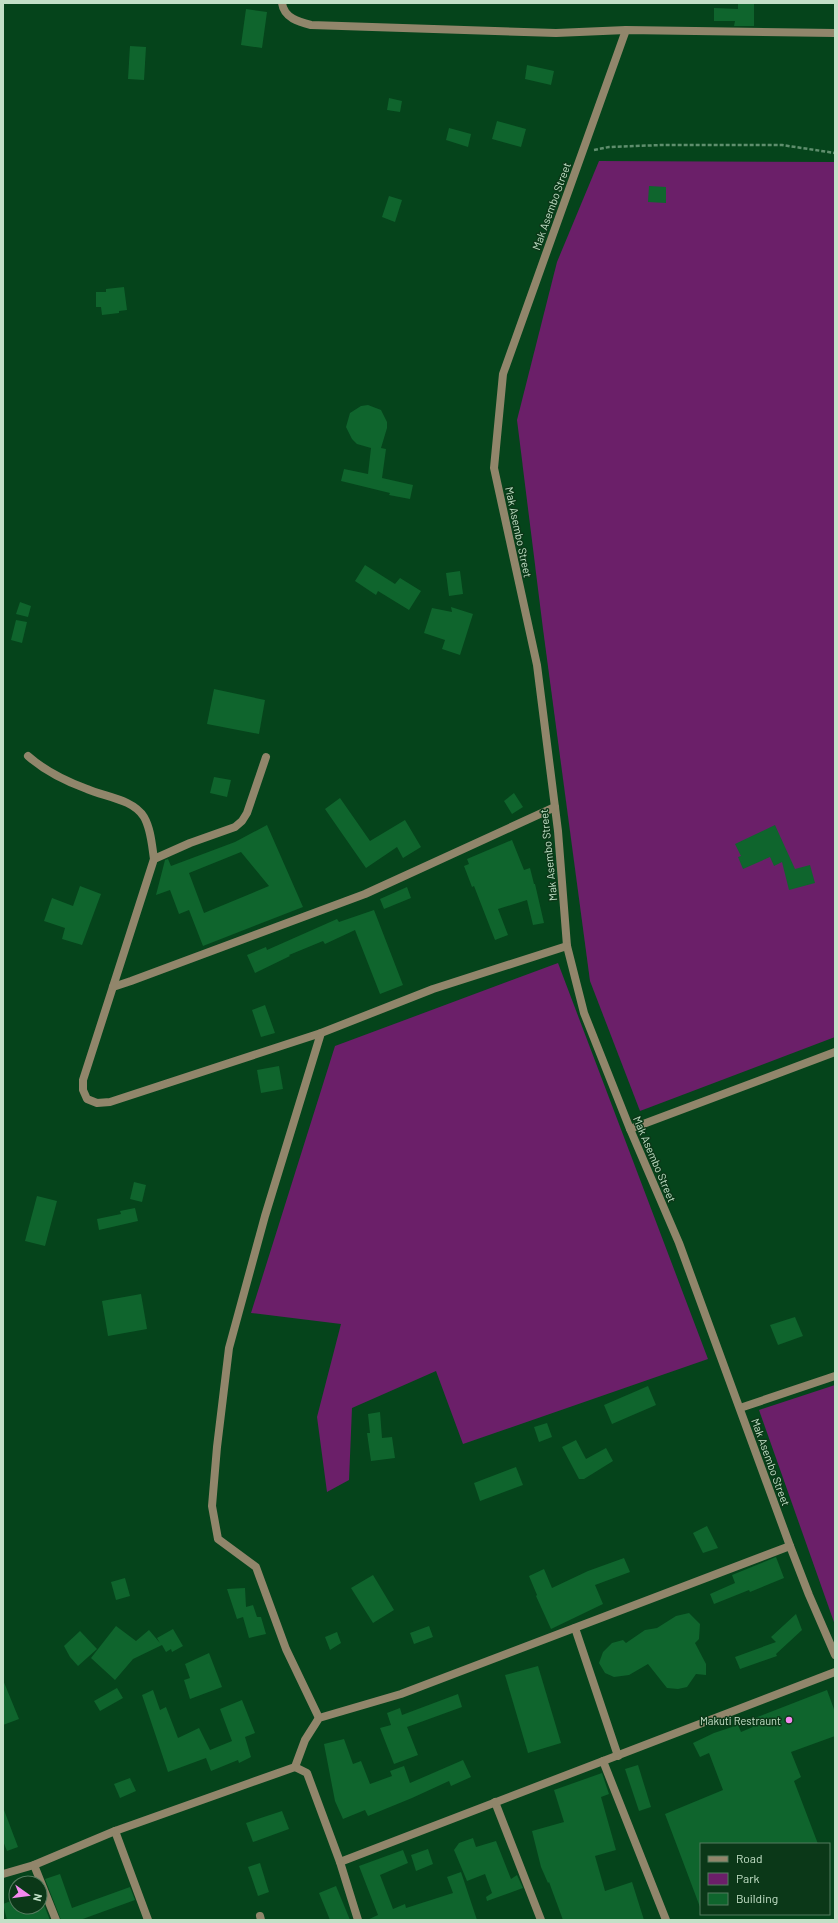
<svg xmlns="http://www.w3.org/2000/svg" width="838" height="1923" viewBox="0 0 838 1923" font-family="Barlow,sans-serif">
  <rect width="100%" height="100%" fill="#05441b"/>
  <g fill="#6b1f69">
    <polygon points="599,161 835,162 835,1037 640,1111 590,981 543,629 517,420 557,262"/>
    <polygon points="558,963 708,1359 463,1444 436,1371 352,1408 349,1480 327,1492 317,1417 341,1324 251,1313 335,1046"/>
    <polygon points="835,1385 835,1625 759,1410"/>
  </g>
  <g fill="#0f652d" fill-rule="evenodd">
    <polygon points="738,3 754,4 754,26 734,26 735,21 714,21 714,8 738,9"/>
    <polygon points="246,9 267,12 262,48 241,45"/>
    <polygon points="130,46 146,47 144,80 128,79"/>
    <polygon points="527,65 554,71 551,85 525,79"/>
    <polygon points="389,98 402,101 400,112 387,110"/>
    <polygon points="497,121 526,129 521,147 492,139"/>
    <polygon points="449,128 471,134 468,147 446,140"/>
    <polygon points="649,186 666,187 666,203 648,202"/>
    <polygon points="389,196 402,200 395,222 382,217"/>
    <polygon points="124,287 127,310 119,311 119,313 102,315 101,307 96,307 96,292 106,292 106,289"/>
    <polygon points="368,405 381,410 387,422 387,428 381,448 386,449 382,478 413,485 410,499 389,495 390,493 341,481 344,469 368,474 371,448 357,444 352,439 346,427 350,413 361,406"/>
    <polygon points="365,565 395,584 400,578 421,591 409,610 378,591 376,595 355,581"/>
    <polygon points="460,571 463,594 449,596 446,573"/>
    <polygon points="20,602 31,606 28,617 16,614"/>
    <polygon points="451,607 473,614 460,655 442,649 445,640 424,633 432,608 452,612"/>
    <polygon points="16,620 27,622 22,643 11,640"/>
    <polygon points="214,689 265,700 259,734 207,724"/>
    <polygon points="214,777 231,780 227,797 210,793"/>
    <polygon points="514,793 523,807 512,814 504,801"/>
    <polygon points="340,798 370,841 405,820 421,847 403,858 397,847 366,868 325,809"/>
    <path d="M 267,825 L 303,907 L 203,946 L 189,910 L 179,914 L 170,890 L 156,895 L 165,860 L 168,859 L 171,866 L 235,842 ZM 241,852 L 269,886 L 204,913 L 189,873 Z"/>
    <polygon points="775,825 795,869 810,865 815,883 789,890 782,862 774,866 770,857 743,869 738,857 741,856 735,844"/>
    <polygon points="512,840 524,870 530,868 534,884 535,884 544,923 533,925 527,900 498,909 508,935 495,940 474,886 472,887 464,866 469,864 467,859"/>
    <polygon points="80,886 101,894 82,945 62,939 65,928 44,921 52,898 73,906"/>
    <polygon points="407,887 411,898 384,909 380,899"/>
    <polygon points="374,910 403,985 380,994 355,930 325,944 323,941 289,955 290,956 255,973 247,955 266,947 267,950 337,919 339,922"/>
    <polygon points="265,1005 275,1033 261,1037 252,1010"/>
    <polygon points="279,1066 283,1089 261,1093 257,1070"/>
    <polygon points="134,1182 146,1185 142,1202 130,1199"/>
    <polygon points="37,1196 57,1201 45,1246 25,1241"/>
    <polygon points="135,1208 138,1221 99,1230 97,1219 121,1214 120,1211"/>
    <polygon points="141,1294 147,1329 108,1336 102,1301"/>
    <polygon points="795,1317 803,1336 778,1345 770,1325"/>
    <polygon points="648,1386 656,1405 612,1424 604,1405"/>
    <polygon points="380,1412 382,1438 392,1437 395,1458 371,1461 367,1433 370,1433 368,1414"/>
    <polygon points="547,1423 552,1437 539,1442 534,1427"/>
    <polygon points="576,1440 586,1459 606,1448 613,1461 584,1479 579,1479 562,1447"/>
    <polygon points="516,1467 523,1485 480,1501 474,1483"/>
    <polygon points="707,1526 718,1548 703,1553 693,1533"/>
    <polygon points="776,1557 784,1578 750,1592 749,1590 714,1604 710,1594 735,1583 732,1575"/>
    <polygon points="624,1558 630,1572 595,1585 603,1604 551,1629 536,1596 537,1595 529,1576 544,1569 552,1588 588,1571"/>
    <polygon points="373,1575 394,1610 373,1623 351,1588"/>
    <polygon points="125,1578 130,1596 116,1600 111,1582"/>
    <polygon points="245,1588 246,1607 253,1605 257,1617 261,1617 266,1634 249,1638 243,1617 237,1619 227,1589"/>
    <polygon points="689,1613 700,1624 699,1639 695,1643 706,1664 706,1675 696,1674 687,1687 678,1689 667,1688 648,1664 629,1675 614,1677 605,1673 599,1663 603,1652 612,1643 623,1640 626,1643 645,1630 657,1628 676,1616"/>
    <polygon points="796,1614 802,1630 776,1654 777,1656 740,1669 735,1657 776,1642 771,1637"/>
    <polygon points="116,1626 136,1641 149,1630 160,1643 157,1638 173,1629 183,1646 172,1652 171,1649 166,1652 162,1645 133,1659 115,1680 91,1658"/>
    <polygon points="429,1626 433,1637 414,1644 410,1633"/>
    <polygon points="80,1631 97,1649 78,1666 70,1657 64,1646"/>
    <polygon points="337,1632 341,1643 330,1650 325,1637"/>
    <polygon points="209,1653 222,1687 190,1699 184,1680 190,1678 185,1664"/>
    <polygon points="538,1666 561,1743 528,1753 505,1675"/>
    <polygon points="3,1680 19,1719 3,1725"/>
    <polygon points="117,1688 123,1698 100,1711 94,1701"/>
    <polygon points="153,1690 160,1710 166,1707 178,1738 199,1728 210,1750 232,1741 220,1709 242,1700 255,1733 245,1737 251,1757 239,1763 238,1760 211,1771 206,1758 168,1772 142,1695"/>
    <polygon points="827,1690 835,1712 835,1736 791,1752 801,1777 794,1781 818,1844 701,1844 700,1907 665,1814 723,1790 709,1753 700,1757 693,1743 714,1733 738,1725 741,1732 753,1727 750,1720"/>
    <polygon points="458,1694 462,1707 407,1727 418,1755 394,1764 380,1728 391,1725 387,1713 400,1708 402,1715"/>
    <polygon points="344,1739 353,1764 361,1761 370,1784 392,1776 390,1771 404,1766 410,1783 463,1760 471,1777 451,1786 449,1781 412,1798 368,1816 365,1810 343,1819 335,1801 324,1744"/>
    <polygon points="638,1765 651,1807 639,1811 625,1769"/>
    <polygon points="602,1773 609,1794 601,1797 616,1850 595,1856 605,1891 632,1882 644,1920 563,1920 549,1882 548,1883 541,1867 532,1831 564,1822 554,1790"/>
    <polygon points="130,1778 136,1791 120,1798 114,1784"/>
    <polygon points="4,1810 18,1847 7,1851 3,1841"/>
    <polygon points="282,1811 289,1829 253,1842 246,1823"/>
    <polygon points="473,1838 476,1847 496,1841 511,1879 517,1875 523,1888 487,1901 486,1897 492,1893 485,1874 467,1881 454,1850 459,1843"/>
    <polygon points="428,1849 433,1864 416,1871 411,1855"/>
    <polygon points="403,1850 408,1863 380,1875 393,1909 405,1904 406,1908 453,1893 447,1877 461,1872 477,1920 367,1920 378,1915 359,1866"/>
    <polygon points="260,1863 269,1892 258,1896 248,1867"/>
    <polygon points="60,1874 72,1908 130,1887 135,1900 80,1920 61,1920 45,1879"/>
    <polygon points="336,1886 350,1920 330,1920 319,1893"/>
    <polygon points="40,1895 50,1920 7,1920 3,1904 16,1899 16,1907 40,1907"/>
  </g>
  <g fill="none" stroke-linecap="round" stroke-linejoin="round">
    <polyline stroke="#5f8e6d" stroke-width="2.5" stroke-dasharray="4 2" stroke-linecap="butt" points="594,150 609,147 662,145 782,145 835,153"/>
    <g stroke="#91866b" stroke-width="8">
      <polyline points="740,1408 835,1376"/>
      <polyline points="603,1761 666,1920"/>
    </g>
    <g stroke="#91866b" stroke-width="8">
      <path d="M 282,3 C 284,18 299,22 311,25 L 556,33 L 626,30 L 835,33"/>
      <polyline points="626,30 503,374 494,468 537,665 558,831 567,946 584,1013 630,1129 679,1243 790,1546 809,1595 835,1655"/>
      <path d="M 28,756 C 45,771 65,781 87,789 C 105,797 133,799 144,817 C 151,829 152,846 154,859"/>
      <polyline points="266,757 247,813 242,821 235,827 190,843 154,859 83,1080 83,1090 87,1099 97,1103 110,1102 321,1033 433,989 567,946"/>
      <polyline points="113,987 131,981 365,894 555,807"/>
      <polyline points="630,1129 835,1052"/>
      <polyline points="575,1628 618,1756"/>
      <polyline points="319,1718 286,1649 256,1567 218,1539 212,1506 217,1447 229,1348 265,1216 321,1033"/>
      <polyline points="295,1767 305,1740 319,1718 401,1694 790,1546"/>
      <polyline points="495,1802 541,1920"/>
      <polyline points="115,1831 148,1920"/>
      <polyline points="340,1862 835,1672"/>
      <polyline points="34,1865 56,1920"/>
      <polyline points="3,1874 34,1865 115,1831 295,1767 307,1773 340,1862 358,1920"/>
      <polyline points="260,1916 261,1920"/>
    </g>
  </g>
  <circle fill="#f589ef" stroke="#0b3818" stroke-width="1.5" cx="789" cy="1720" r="4"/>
  <g text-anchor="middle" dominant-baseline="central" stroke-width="3" stroke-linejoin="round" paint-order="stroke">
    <g font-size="11" fill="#c3e0c7" stroke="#0b3818">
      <text transform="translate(551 206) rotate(-70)">Mak Asembo Street</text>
      <text transform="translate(519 532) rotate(78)">Mak Asembo Street</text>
      <text transform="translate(548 855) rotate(-96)">Mak Asembo Street</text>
      <text transform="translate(655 1159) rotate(67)">Mak Asembo Street</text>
      <text transform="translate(771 1462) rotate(70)">Mak Asembo Street</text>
    </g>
    <g font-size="11" fill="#c3e0c7" stroke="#0b3818" text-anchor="end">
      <text x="781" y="1720">Makuti Restraunt</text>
    </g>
  </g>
  <rect width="838" height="1923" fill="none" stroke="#c3e0c7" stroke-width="8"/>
  <rect x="700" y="1843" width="130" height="72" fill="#0b3818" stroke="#557b5e"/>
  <rect x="708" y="1856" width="20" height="6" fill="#91866b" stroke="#557b5e"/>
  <text x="736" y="1863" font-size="12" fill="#c3e0c7">Road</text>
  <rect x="708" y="1873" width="20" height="12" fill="#6b1f69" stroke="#557b5e"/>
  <text x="736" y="1883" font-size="12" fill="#c3e0c7">Park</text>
  <rect x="708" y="1893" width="20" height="12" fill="#0f652d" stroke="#557b5e"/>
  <text x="736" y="1903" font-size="12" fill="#c3e0c7">Building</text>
  <g transform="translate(28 1895) rotate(104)"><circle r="19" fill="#0b3818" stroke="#557b5e"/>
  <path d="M0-3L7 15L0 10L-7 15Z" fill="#f589ef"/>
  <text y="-6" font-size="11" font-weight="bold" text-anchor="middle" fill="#c3e0c7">N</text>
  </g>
</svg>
